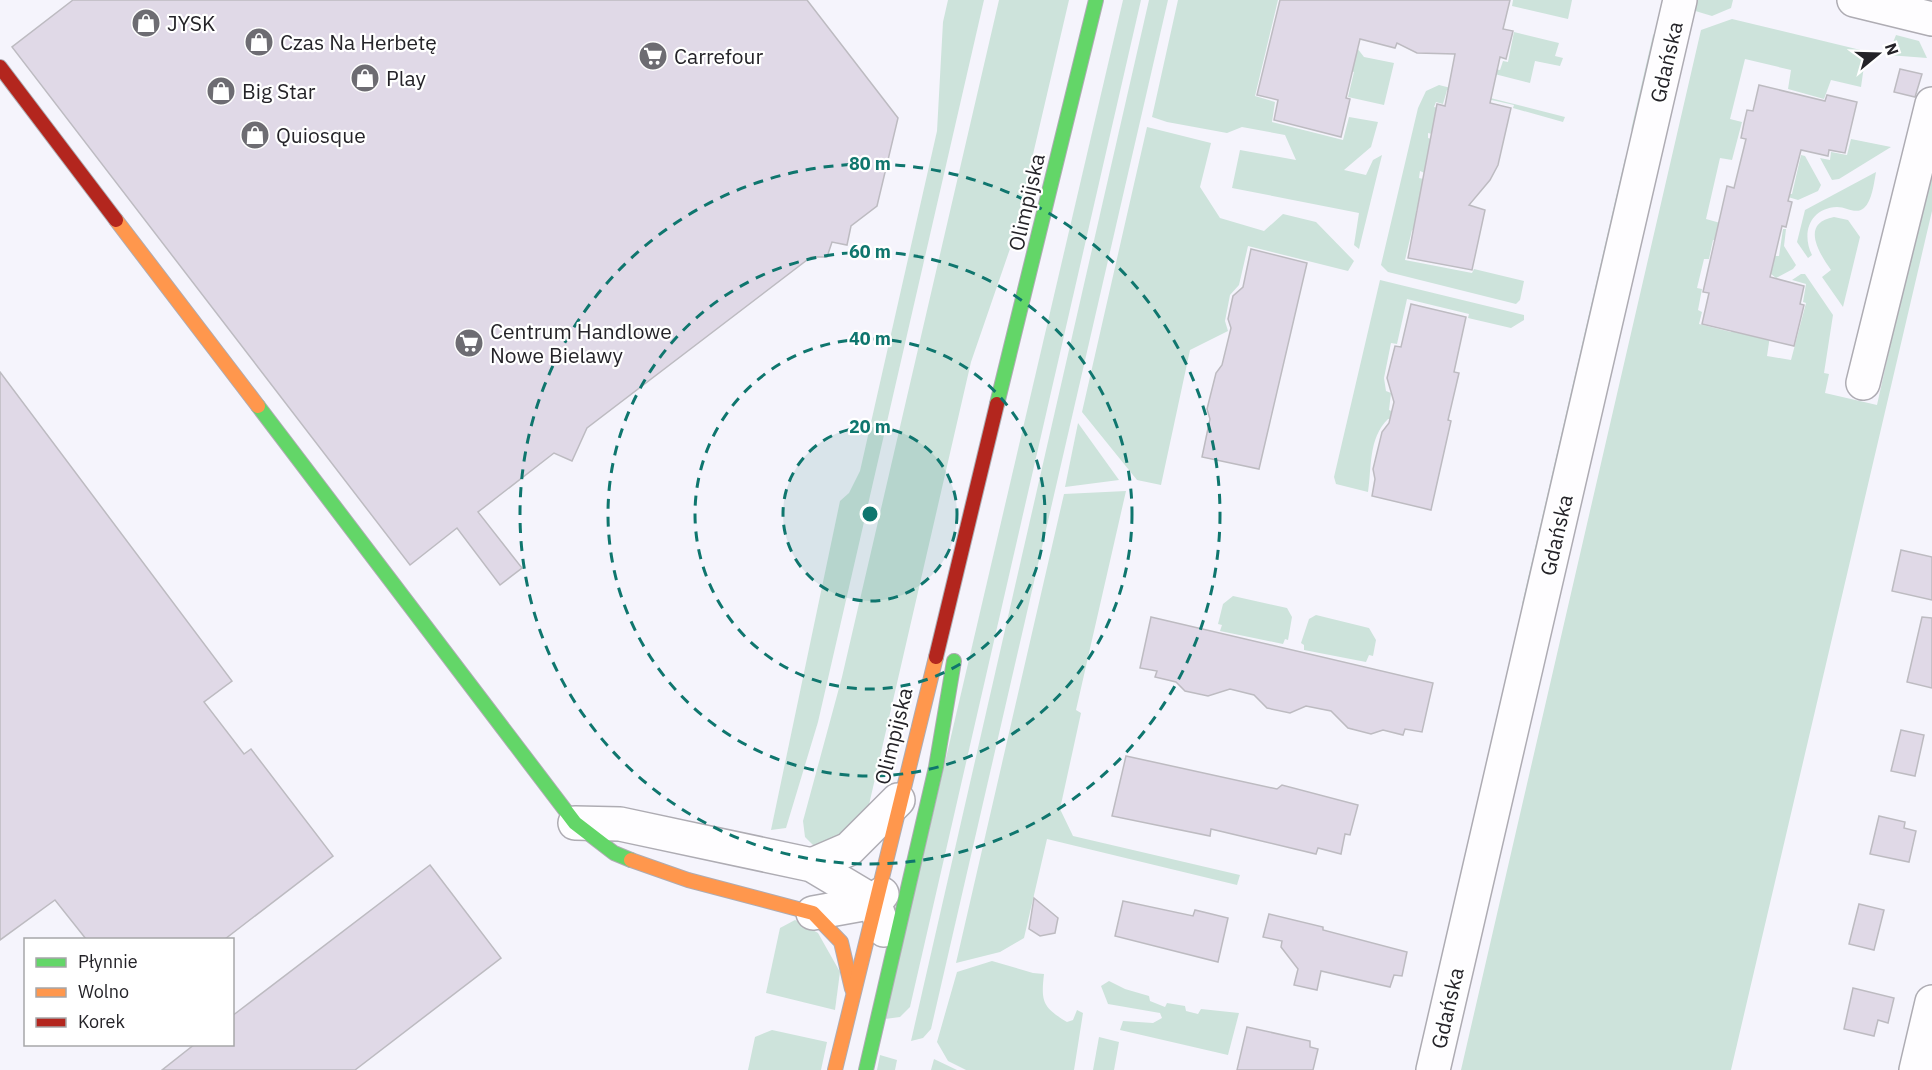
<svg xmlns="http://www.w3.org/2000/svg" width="1932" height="1070" viewBox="0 0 1932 1070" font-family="'IBM Plex Sans',sans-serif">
  <rect width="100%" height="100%" fill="#f5f4fc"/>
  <g fill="#cde3db">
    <polygon points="948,0 984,0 818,722 786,828 771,830 840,501 849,493 860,471 937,131 943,22"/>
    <path d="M 999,0 L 1069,0 L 1013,240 L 971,362 L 868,809 C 854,827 838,845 814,846 L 805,837 L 803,821 L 842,677 Z"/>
    <polygon points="1123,0 1141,0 910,1007 900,1017 885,1019"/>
    <polygon points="1149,0 1168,0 931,1029 923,1038 911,1041"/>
    <polygon points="1178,0 1278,0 1255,96 1275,102 1272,122 1343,140 1349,117 1378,122 1371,147 1344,170 1366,175 1373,160 1382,155 1359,249 1354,245 1359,213 1232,188 1240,150 1296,160 1285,135 1242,127 1227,133 1167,122 1152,117"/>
    <polygon points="1513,0 1572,0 1568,19 1512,6"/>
    <polygon points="1698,0 1733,0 1731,8 1712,16 1692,10"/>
    <polygon points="1732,19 1877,54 1874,61 1865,59 1861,87 1831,80 1824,99 1788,89 1791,70 1745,59 1730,119 1742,122 1732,160 1720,158 1706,219 1724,224 1720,241 1713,240 1709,259 1704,259 1697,288 1702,289 1698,310 1702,312 1699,324 1731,332 1733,327 1770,336 1767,356 1791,360 1806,303 1803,302 1806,284 1792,280 1801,274 1805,274 1833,315 1824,373 1829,374 1825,393 1877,405 1932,156 1932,211 1731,1070 1461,1070 1701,30"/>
    <polygon points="1657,31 1636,127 1631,130 1653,35"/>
    <polygon points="1514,32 1559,43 1555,56 1563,58 1560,66 1535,61 1530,83 1459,65 1459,61 1500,70 1503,61 1508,62"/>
    <polygon points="1896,35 1919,41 1927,58 1888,55"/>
    <polygon points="1357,48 1364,57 1394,63 1384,105 1348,97 1354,72 1342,69"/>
    <polygon points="1439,85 1565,117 1563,122 1513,108 1514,105 1447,90 1443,104 1436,102 1434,107 1442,109 1436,135 1428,133 1428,138 1435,140 1427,174 1420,171 1419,178 1428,180 1420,192 1424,209 1417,208 1416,212 1428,216 1425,233 1412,230 1405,260 1472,273 1474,269 1524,281 1520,300 1516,304 1388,272 1381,265 1418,108 1426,91"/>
    <polygon points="1147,127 1211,143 1200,187 1220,218 1264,231 1283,214 1316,222 1354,261 1348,271 1248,246 1239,285 1230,295 1225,321 1228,331 1190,350 1161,485 1137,480 1082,412"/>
    <polygon points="1851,139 1891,147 1839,179 1832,180 1820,158 1830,160 1831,152 1847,155"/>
    <polygon points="1801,155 1805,156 1821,185 1818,191 1798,200 1788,197 1788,194 1792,194"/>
    <polygon points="1625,158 1628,163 1526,603 1522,604"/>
    <path d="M 1876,172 C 1874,183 1872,201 1864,208 C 1856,215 1847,207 1837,207 C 1810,208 1801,233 1812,255 L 1808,258 L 1797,242 L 1805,210 Z"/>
    <path d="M 1834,217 L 1848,220 L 1860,237 L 1843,307 L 1822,277 L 1831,270 C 1819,253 1800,223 1834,217 Z"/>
    <polygon points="1783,229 1786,229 1784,246 1796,265 1793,269 1776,278 1771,274 1775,256 1779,256"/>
    <path d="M 1380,280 L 1524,315 L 1524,320 L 1511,328 L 1468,318 L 1469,314 L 1407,299 L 1397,344 L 1391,343 L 1384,378 L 1386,391 L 1391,393 L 1389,410 L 1394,412 L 1392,419 L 1388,419 C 1368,439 1372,467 1368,492 L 1336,484 L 1334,477 Z"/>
    <polygon points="1078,423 1119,480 1065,487"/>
    <polygon points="1126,491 1076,710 1081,713 1060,809 1073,836 1240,875 1237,885 1047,839 1024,938 1000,952 956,963 1064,494"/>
    <polygon points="1233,596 1287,608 1292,617 1288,640 1285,639 1283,644 1220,631 1222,625 1218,624 1223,604"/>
    <polygon points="1316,615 1369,628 1376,640 1373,656 1369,655 1366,662 1304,650 1304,645 1301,643 1309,619"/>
    <polygon points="795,920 818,933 840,972 835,1010 766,993 780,928"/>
    <path d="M 992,961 L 1033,973 L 1044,974 C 1041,1001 1042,1007 1067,1022 L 1073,1020 L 1077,1010 L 1083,1013 L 1074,1070 L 966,1070 L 948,1061 L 937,1042 L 957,972 Z"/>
    <polygon points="1109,981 1125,989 1149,996 1150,1001 1165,1007 1167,1003 1185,1006 1186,1011 1198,1014 1201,1009 1239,1013 1228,1055 1120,1030 1123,1021 1153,1023 1162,1018 1160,1013 1108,1004 1101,986"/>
    <polygon points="772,1030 827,1042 821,1070 748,1070 755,1037"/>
    <polygon points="1099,1037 1119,1042 1114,1070 1093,1070"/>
    <polygon points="880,1055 897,1060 895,1070 877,1070"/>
    <polygon points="934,1059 957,1070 931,1070"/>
  </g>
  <g fill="#e0d9e7" stroke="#bdbbc1" stroke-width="1.5">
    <polygon points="73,0 807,0 898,118 877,206 851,226 847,245 832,242 827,257 811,257 587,428 572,461 554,453 478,512 522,568 500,585 457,528 410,565 12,47"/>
    <polygon points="1280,0 1510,0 1503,29 1513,31 1506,59 1500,57 1490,103 1511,108 1498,165 1490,180 1469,205 1485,210 1472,270 1408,258 1437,104 1445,106 1455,54 1417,53 1397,43 1395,48 1360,39 1346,98 1350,99 1341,137 1274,120 1278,100 1257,95"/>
    <polygon points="1900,69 1922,74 1915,97 1894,92"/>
    <polygon points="1759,85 1825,101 1827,95 1857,102 1845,153 1829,150 1828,156 1801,150 1788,201 1792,202 1786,227 1782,226 1770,277 1804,286 1800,304 1804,305 1794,346 1702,324 1709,293 1703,292 1727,186 1734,188 1746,139 1741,138 1744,123 1747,110 1753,111"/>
    <polygon points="1251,249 1307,263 1259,469 1202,457 1210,419 1207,409 1216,373 1222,365 1231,328 1228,319 1233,296 1243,287"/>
    <polygon points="1411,304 1466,317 1454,372 1459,373 1448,420 1451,421 1431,510 1372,496 1375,479 1373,469 1382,432 1389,423 1394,402 1387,378 1395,346 1401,347"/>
    <polygon points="0,372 232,681 204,702 244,754 251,749 333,856 225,939 86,939 55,900 0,940"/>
    <polygon points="1901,550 1932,557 1932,600 1892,591"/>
    <polygon points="1151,617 1433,683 1422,732 1405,729 1403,735 1383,730 1371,734 1348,728 1331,711 1306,706 1290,713 1267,708 1254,695 1230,689 1208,696 1185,691 1176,682 1155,677 1157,671 1140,668"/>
    <polygon points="1922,617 1932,618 1932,688 1907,682"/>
    <polygon points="1901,730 1924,735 1915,776 1891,771"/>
    <polygon points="1126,756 1277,789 1282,785 1358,805 1350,835 1345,834 1341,854 1318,848 1316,854 1211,829 1210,836 1112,816"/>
    <polygon points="1879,816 1905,822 1904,828 1916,831 1909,862 1870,854"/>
    <polygon points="430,865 501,958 355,1070 162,1070 195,1044 232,1044 232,1016"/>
    <polygon points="1034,898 1058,918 1055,933 1040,936 1029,929"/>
    <polygon points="1123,901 1193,916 1195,910 1228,918 1218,962 1115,936"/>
    <polygon points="1859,904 1884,910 1874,950 1849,944"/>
    <polygon points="1269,914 1323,927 1323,930 1407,952 1402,976 1394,975 1390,987 1321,971 1317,990 1294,985 1298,969 1281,947 1282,941 1263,937"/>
    <polygon points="1853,988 1894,998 1888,1023 1878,1020 1874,1036 1844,1029"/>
    <polygon points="1247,1027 1310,1041 1310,1047 1318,1049 1313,1070 1237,1070"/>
  </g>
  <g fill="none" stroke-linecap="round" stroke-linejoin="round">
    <g stroke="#aeacb3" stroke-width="36">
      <g id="street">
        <polyline points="1854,0 1932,19"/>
        <polyline points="1863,383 1932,104"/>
        <polyline points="575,823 620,824 812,865 874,902 884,930"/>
        <polyline points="812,865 849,849 898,800"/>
        <polyline points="813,913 874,902 882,894"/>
        <polyline points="1433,1070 1680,0"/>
        <polyline points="1916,1070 1932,1002"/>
      </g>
    </g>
    <g stroke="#aeacb3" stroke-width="16">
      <g id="fast">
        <polyline points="997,404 1096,0"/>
        <polyline points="258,406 575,823 614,853 631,860"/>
        <polyline points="866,1070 936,767 954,661"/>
      </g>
    </g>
    <g stroke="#aeacb3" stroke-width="16">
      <g id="slow">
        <polyline points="116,220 258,406"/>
        <polyline points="631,860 688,880 813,913 841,942 852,989"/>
        <polyline points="835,1070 936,657"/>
      </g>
    </g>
    <g stroke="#aeacb3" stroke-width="16">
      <g id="jam">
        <polyline points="0,67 116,220"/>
        <polyline points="936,657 997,404"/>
      </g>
    </g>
    <use href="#street" stroke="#fefdff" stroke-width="33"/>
    <use href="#fast" stroke="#63d668" stroke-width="14"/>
    <use href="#slow" stroke="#ff974d" stroke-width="14"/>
    <use href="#jam" stroke="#b3261e" stroke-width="14"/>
  </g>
  <circle cx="870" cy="514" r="87" fill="#0f766e" fill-opacity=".12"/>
  <g fill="none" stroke="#0f766e" stroke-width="3" stroke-dasharray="10 8">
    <circle cx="870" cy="514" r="87"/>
    <circle cx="870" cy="514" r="175"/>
    <circle cx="870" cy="514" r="262"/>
    <circle cx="870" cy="514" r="350"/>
  </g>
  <defs>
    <g id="shop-disc" transform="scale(1.5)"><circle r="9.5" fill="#6d6c72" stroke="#fff"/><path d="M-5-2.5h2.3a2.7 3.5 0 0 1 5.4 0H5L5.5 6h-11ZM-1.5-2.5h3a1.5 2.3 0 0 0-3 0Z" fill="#fff"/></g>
    <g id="supermarket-disc" transform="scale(1.5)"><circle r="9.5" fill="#6d6c72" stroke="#fff"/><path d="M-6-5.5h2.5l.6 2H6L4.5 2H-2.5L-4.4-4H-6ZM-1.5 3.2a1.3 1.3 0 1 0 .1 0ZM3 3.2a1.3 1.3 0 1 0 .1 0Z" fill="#fff"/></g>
  </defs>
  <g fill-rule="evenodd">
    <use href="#shop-disc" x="146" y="23"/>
    <use href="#shop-disc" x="259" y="42"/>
    <use href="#supermarket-disc" x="653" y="56"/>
    <use href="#shop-disc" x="365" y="78"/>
    <use href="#shop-disc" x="221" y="91"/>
    <use href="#shop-disc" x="255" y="135"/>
    <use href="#supermarket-disc" x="469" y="343"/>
  </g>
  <g text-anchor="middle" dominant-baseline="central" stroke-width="4.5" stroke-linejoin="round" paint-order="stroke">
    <g font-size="21" fill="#242328" stroke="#fff" text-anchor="start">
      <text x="167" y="23">JYSK</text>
      <text x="280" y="42">Czas Na Herbetę</text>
      <text x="674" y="56">Carrefour</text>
      <text x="386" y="78">Play</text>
      <text x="242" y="91">Big Star</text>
      <text x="276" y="135">Quiosque</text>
      <text x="490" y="331">Centrum Handlowe<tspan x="490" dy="24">Nowe Bielawy</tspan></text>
    </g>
    <g font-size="21" fill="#242328" stroke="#fff">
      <text transform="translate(1666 62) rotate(-77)">Gdańska</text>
      <text transform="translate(1026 202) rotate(-77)">Olimpijska</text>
      <text transform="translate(1556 535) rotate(-77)">Gdańska</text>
      <text transform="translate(893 736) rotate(-76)">Olimpijska</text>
      <text transform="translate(1447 1008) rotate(-77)">Gdańska</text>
    </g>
  </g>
  <circle cx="870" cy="514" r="9" fill="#0f766e" stroke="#fff" stroke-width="3"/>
  <g font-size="18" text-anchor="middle" font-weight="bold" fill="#0f766e" stroke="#fff" stroke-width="4.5" stroke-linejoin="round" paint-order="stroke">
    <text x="870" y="170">80 m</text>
    <text x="870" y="258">60 m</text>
    <text x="870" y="345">40 m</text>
    <text x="870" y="433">20 m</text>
  </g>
  <rect x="24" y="938" width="210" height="108" fill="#ffffff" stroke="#a7a7a9" stroke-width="1.5"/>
  <rect x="36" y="958" width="30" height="9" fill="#63d668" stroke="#a7a7a9" stroke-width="1.5"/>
  <text x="78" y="968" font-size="18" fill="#242328">Płynnie</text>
  <rect x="36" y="988" width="30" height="9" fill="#ff974d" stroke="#a7a7a9" stroke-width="1.5"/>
  <text x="78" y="998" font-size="18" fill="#242328">Wolno</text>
  <rect x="36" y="1018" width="30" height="9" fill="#b3261e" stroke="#a7a7a9" stroke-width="1.5"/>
  <text x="78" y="1028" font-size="18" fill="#242328">Korek</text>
  <g transform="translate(1878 54) rotate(71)" stroke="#ffffff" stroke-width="4.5" paint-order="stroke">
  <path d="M0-4.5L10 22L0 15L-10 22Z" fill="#242328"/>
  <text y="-9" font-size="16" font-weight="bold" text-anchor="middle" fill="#242328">N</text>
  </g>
</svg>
